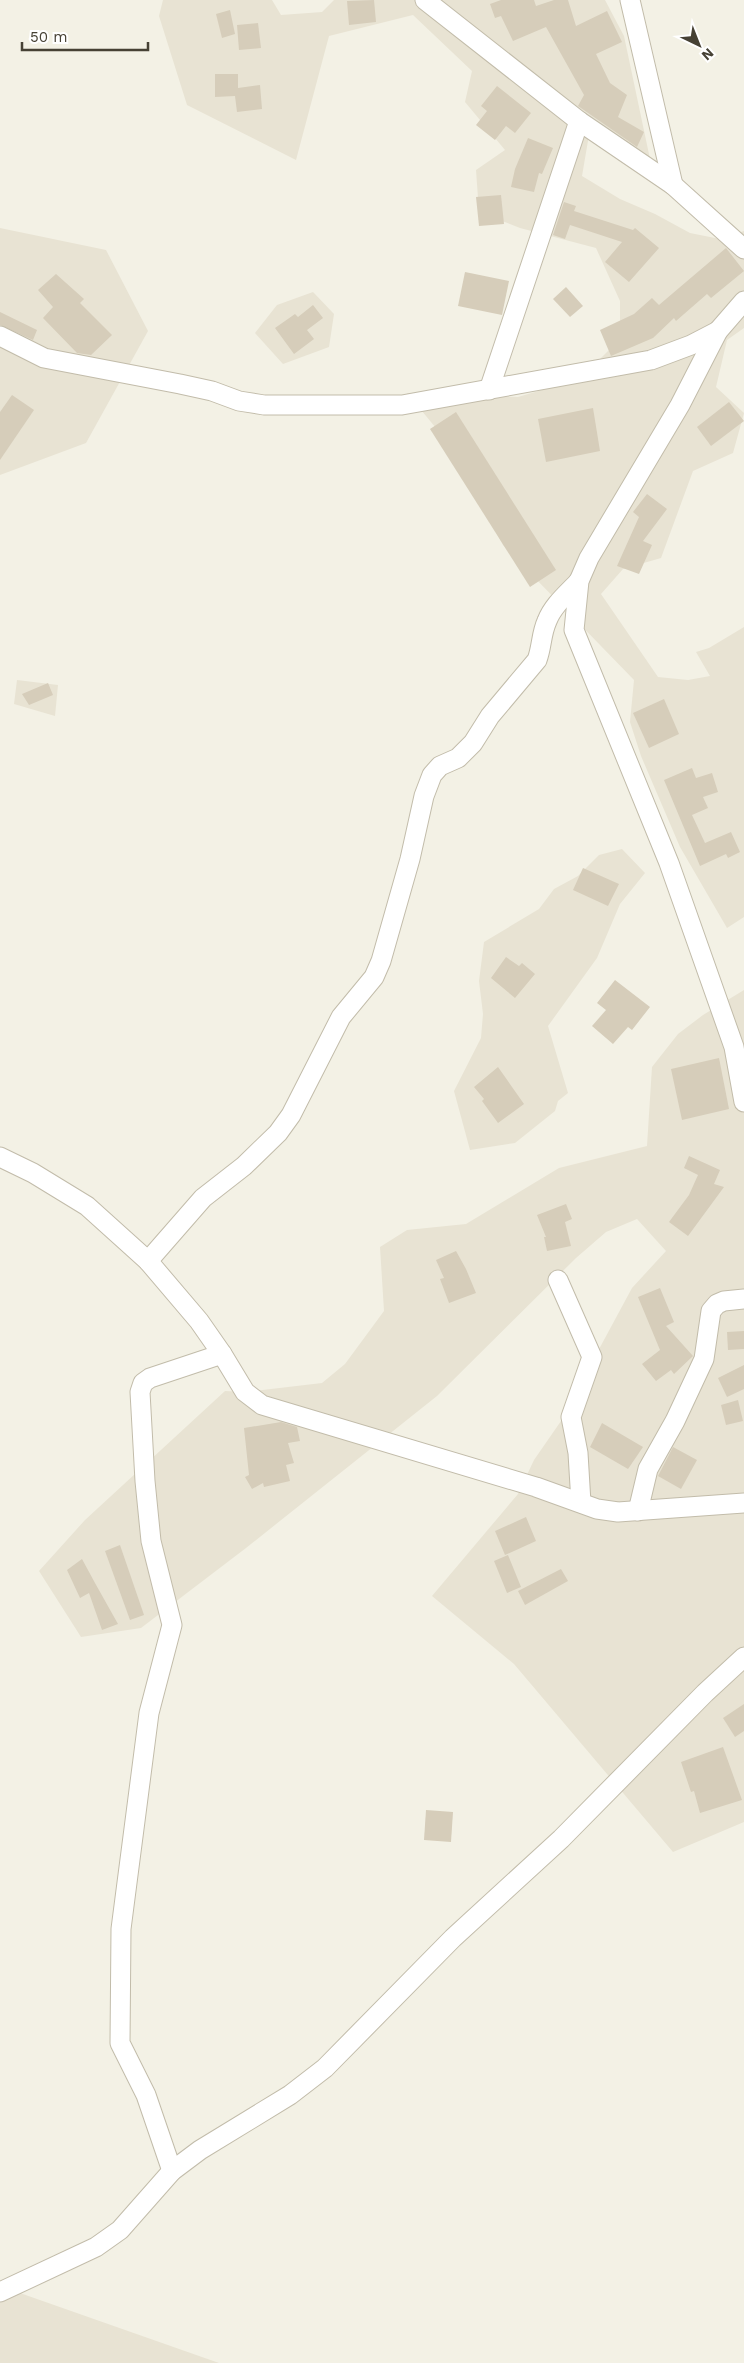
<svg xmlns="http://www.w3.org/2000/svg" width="744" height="2363" viewBox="0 0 744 2363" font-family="'Work Sans',sans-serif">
  <rect width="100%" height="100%" fill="#f3f1e5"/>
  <g fill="#e8e3d3">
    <polygon points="163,0 272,0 281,15 322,12 334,0 605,0 624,36 650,159 589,135 582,176 620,199 655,214 690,233 720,239 744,231 744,328 727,340 716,387 744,413 733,453 693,471 661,558 623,569 601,594 658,677 688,680 710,676 696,652 709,648 744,627 744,917 727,928 680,847 641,756 630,722 634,680 503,545 450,445 407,393 518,397 580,379 620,339 620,301 596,248 520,228 479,212 476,170 505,150 465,102 472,71 413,15 329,36 296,160 187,105 159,16"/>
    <polygon points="0,228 106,250 148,331 86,443 0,475"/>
    <polygon points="313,292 334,314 329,347 283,364 255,333 277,305"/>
    <polygon points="17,680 58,685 55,716 14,704"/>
    <polygon points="622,849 645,873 620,904 597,958 548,1026 568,1093 558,1101 555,1111 515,1143 470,1150 454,1091 481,1038 483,1014 479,981 484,942 539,909 554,889 578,876 599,855"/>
    <polygon points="744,990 744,1822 673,1852 514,1664 432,1596 518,1494 534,1460 579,1395 591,1364 632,1288 666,1251 637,1219 606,1232 576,1258 437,1396 246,1548 141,1628 81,1637 39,1571 85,1520 225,1391 245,1392 322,1383 345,1364 384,1311 380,1247 407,1230 466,1224 559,1168 647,1146 652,1067 678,1034 703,1015"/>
    <polygon points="0,2286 219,2363 0,2363"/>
  </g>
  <g fill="#d6cdba">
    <polygon points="374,0 376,22 349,25 347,1"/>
    <polygon points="501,0 534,0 536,6 554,0 568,0 576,26 607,11 622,42 596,54 610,83 627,95 618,117 644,132 637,147 578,106 584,95 546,27 513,41 501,16 495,18 490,4"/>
    <polygon points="230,10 235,34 222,38 216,14"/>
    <polygon points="258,23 261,48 239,50 237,25"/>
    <polygon points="215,74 238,74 238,88 260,85 262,109 237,112 235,96 215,97"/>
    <polygon points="497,86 531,113 515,133 506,126 495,140 476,125 487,111 481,106"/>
    <polygon points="528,138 553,148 542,174 539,173 534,192 511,187 515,169"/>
    <polygon points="501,195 504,224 479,226 476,197"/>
    <polygon points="564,202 576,206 574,211 633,230 635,228 659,248 629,282 605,262 622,242 570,225 565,239 553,235"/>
    <polygon points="726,248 744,271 711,298 707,294 676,321 674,318 653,338 611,356 600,330 634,314 652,298 659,305"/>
    <polygon points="465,272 509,281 502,315 458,306"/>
    <polygon points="56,274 84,299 80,303 112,335 91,355 77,353 43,318 53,307 38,290"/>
    <polygon points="566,287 583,306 570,317 553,299"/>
    <polygon points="313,305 323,318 307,330 314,339 294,354 275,328 295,314 298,317"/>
    <polygon points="0,312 37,330 33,340 0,325"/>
    <polygon points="12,395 34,410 0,460 0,412"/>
    <polygon points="729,402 744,421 711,446 697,427"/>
    <polygon points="593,408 600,451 546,462 538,419"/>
    <polygon points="456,412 556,570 530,587 430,429"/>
    <polygon points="647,494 667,509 643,541 652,545 639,574 617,566 639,517 633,512"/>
    <polygon points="48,683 53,695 29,705 22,694"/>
    <polygon points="664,699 679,734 649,748 633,713"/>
    <polygon points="692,768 696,778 712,773 718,792 703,797 708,808 692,815 705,843 731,832 740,852 728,858 726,854 700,866 664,780"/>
    <polygon points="583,868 619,884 608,906 573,890"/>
    <polygon points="506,957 519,966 522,963 535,974 515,998 491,978"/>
    <polygon points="615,980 650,1007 632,1030 628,1027 613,1044 592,1026 606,1010 597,1003"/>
    <polygon points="719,1058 729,1109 682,1120 671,1069"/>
    <polygon points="498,1067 524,1104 498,1123 482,1101 484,1099 474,1087"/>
    <polygon points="689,1156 720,1170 714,1184 724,1187 688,1236 669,1222 689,1195 698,1175 684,1168"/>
    <polygon points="566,1204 572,1219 565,1222 571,1246 547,1251 544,1237 546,1237 537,1215"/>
    <polygon points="456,1251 466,1269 476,1293 449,1303 440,1279 444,1278 436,1260"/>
    <polygon points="660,1288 674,1322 666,1326 693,1356 674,1374 671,1370 656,1381 642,1364 660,1350 638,1297"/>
    <polygon points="744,1331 744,1349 728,1350 727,1332"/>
    <polygon points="744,1365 744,1389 727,1397 718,1378"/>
    <polygon points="738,1400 743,1421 726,1425 721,1405"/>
    <polygon points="281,1422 297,1427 300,1441 288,1443 294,1463 286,1465 290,1481 264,1487 263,1483 252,1489 245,1477 249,1475 244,1428"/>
    <polygon points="602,1423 643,1447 628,1469 590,1447"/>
    <polygon points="673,1447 697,1460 681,1489 658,1476"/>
    <polygon points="526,1517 536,1541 505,1555 495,1531"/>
    <polygon points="120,1545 144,1615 130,1620 105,1551"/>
    <polygon points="508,1555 521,1587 507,1593 494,1561"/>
    <polygon points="82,1559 95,1583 118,1624 102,1630 89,1593 80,1598 67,1570"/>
    <polygon points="561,1569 568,1581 525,1605 518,1591"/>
    <polygon points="744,1704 744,1731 735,1737 723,1718"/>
    <polygon points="723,1747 742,1800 700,1813 694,1791 691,1792 681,1762"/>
    <polygon points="426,1810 453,1812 451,1842 424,1840"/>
  </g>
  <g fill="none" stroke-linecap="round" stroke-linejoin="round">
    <g stroke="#c2bcaa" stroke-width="21">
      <g id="minor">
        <polyline points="425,0 579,121 673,185 744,249"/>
        <polyline points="630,0 673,185"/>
        <polyline points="744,301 718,331 680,405 589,558 579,581 574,630 669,863 734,1047 744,1102"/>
        <polyline points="0,336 44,358 180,384 212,391 239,401 264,405 402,405 651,360 691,345 718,331"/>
        <polyline points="489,390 579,121"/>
        <polyline points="0,1157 33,1173 87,1206 148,1261 199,1321 222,1354 245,1392 262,1405 536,1487 597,1509 618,1512 744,1503"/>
        <path d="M 148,1261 L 203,1198 L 244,1166 L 278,1133 L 291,1115 L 341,1017 L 374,977 L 381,961 L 410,859 L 424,796 L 432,775 L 440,766 L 458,758 L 473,743 L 490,716 L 537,660 C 542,647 541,634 547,621 C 553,605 568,593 579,581"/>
        <polyline points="558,1280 592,1357 571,1417 578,1453 581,1503"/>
        <polyline points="638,1511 648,1469 675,1421 704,1359 711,1311 717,1304 724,1301 744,1299"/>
        <polyline points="172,2171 146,2095 120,2043 121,1929 149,1713 172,1625 151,1541 145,1481 140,1392 143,1383 150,1378 222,1354"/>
        <polyline points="0,2292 96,2247 120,2230 172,2171 200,2150 290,2095 325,2068 453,1938 561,1839 705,1693 744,1657"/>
      </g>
    </g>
    <use href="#minor" stroke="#fff" stroke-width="19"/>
  </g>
  <g transform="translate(699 45) rotate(137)" stroke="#ffffff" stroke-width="4" paint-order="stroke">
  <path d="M0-4L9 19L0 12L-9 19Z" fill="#464134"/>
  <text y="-8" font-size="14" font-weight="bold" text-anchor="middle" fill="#464134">N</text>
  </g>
  <path d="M22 42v8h126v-8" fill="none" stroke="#464134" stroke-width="2.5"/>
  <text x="30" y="42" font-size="15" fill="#464134" stroke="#ffffff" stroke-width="4" paint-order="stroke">50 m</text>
</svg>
